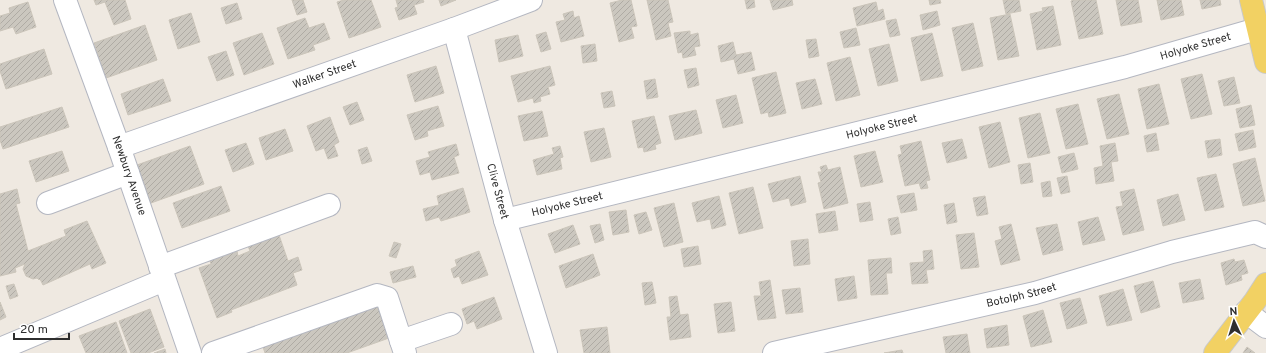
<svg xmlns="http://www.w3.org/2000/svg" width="1266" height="353" viewBox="0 0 1266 353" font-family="Overpass,sans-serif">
  <defs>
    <pattern id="building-hatch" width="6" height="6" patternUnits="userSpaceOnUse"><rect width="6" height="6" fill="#cbc7bf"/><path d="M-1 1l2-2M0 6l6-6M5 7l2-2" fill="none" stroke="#afaba4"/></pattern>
  </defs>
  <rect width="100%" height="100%" fill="#efe9e1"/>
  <g fill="url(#building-hatch)" stroke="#cbc5ba">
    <polygon points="94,0 125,0 131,19 114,25 105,2 96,5"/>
    <polygon points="292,0 303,0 307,12 297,15"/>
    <polygon points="344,0 371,0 381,27 349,38 337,2"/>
    <polygon points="396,0 423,0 424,2 414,5 417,14 399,20 395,8 398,7"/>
    <polygon points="439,0 456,0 441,6"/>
    <polygon points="622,0 631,0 637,26 631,27 634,38 619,42 610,3"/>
    <polygon points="647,0 668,0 673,22 668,23 671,36 656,40"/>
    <polygon points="745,0 754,0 755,7 747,9"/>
    <polygon points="770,0 792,0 793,5 773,10"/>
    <polygon points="929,0 940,0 941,3 930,5"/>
    <polygon points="1003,0 1019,0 1021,11 1006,14"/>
    <polygon points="1074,0 1096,0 1103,34 1079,39 1071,1"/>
    <polygon points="1116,0 1138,0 1142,22 1121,26"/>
    <polygon points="1157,0 1181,0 1184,15 1161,20"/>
    <polygon points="1200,0 1220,0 1221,5 1202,9"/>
    <polygon points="28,2 36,27 16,34 13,27 0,31 0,16 10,13 9,8"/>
    <polygon points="876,2 878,11 883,9 885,19 857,26 853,8"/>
    <polygon points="237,3 242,19 226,24 221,8"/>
    <polygon points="1053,6 1061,45 1037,50 1030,14 1043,11 1042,8"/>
    <polygon points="573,11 574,18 579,16 584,36 561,42 556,22 565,20 563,14"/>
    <polygon points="937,11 940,25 923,30 920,15"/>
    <polygon points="191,13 200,42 178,49 169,20"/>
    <polygon points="1010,14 1019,56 998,60 990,18"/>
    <polygon points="305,18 309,28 324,23 330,39 313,45 315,50 288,59 277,28"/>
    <polygon points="896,19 900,35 890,37 886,21"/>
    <polygon points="973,23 983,66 962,71 952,28"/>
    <polygon points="145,25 157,60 106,78 94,43"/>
    <polygon points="856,28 860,45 844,48 840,32"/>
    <polygon points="690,31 690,35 698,33 700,46 694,47 696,55 683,58 682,52 678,53 674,33"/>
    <polygon points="546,32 551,49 541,52 536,35"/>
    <polygon points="262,33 274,64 244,75 233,43"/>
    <polygon points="932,33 943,76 921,81 911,38"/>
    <polygon points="518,35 523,56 499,62 495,40"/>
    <polygon points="816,39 819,56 809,58 806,40"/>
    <polygon points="733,42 736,55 751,52 755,70 738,74 734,59 721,62 718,46"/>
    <polygon points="595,44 597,61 583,63 581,46"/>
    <polygon points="889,44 898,81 878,86 869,49"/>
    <polygon points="44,49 52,74 6,89 0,71 0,64"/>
    <polygon points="226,51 234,75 217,81 208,57"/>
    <polygon points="850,57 860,95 836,101 827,63"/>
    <polygon points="436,66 444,93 415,102 407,75"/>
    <polygon points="550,66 555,85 548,87 550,94 540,97 541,101 534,103 533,98 518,102 511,76"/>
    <polygon points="696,68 699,85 688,88 684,70"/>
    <polygon points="776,72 786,113 769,117 768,112 761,114 752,78"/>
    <polygon points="1202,74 1212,114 1191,119 1181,79"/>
    <polygon points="1234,77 1240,103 1224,106 1218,81"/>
    <polygon points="163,79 171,101 128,115 121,94"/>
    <polygon points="655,79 658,97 647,99 644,81"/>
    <polygon points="815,79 822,104 802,109 796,83"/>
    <polygon points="1159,84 1169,124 1147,129 1138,89"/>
    <polygon points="612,91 615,106 604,108 601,93"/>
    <polygon points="1119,94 1129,134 1107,139 1097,99"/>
    <polygon points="736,95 743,123 723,128 716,100"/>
    <polygon points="357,102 364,120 350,125 343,107"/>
    <polygon points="1078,104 1088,144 1066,149 1056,109"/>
    <polygon points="1251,105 1255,125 1240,128 1236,109"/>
    <polygon points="438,106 444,126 427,131 428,136 415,140 407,115"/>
    <polygon points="62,107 69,127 3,149 0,140 0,127"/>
    <polygon points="696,110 702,133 675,140 669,116"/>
    <polygon points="542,111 548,136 524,141 518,116"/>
    <polygon points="1040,113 1050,153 1028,158 1019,118"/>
    <polygon points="654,116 661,143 655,145 656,149 644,152 643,147 638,148 632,121"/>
    <polygon points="330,117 339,142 334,145 338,156 328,159 324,148 316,151 307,126"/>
    <polygon points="1000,122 1010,162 989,168 979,127"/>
    <polygon points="604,128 611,157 591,162 584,132"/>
    <polygon points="285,129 293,151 266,160 259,138"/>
    <polygon points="1253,130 1256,147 1239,151 1235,134"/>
    <polygon points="1156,133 1159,150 1147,152 1144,136"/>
    <polygon points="962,139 967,158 947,163 942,143"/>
    <polygon points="1220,139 1222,155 1208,158 1205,141"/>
    <polygon points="921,141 930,180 926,181 928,188 921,189 919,183 905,186 898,155 902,154 900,146"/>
    <polygon points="246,143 254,164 233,172 225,150"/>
    <polygon points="1115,143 1118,161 1111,162 1114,181 1096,184 1094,168 1103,166 1100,146"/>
    <polygon points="456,144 459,155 454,157 459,173 432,180 430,172 420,175 416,161 430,157 428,152"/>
    <polygon points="190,146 204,184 151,203 137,165"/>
    <polygon points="560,146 563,157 560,158 562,169 537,175 533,160 554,154 552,148"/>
    <polygon points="367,147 372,161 362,164 358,150"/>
    <polygon points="62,151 69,171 36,182 29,161"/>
    <polygon points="875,151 883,182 861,187 854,156"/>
    <polygon points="1074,153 1078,169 1062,173 1058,157"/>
    <polygon points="1255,158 1265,201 1243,206 1233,164"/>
    <polygon points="1030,163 1033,182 1021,184 1018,165"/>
    <polygon points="826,165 828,170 840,167 848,203 824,209 818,183 821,182 818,172 822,172 820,167"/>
    <polygon points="1216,174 1224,207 1205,211 1197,178"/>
    <polygon points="800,176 806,202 791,206 789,198 773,202 768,184"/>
    <polygon points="1067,176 1070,192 1061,194 1057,178"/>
    <polygon points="1050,181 1052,196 1043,197 1041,183"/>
    <polygon points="221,186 230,211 182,228 173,203"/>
    <polygon points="753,187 763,228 739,234 729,193"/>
    <polygon points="463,188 470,212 441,221 439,217 426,221 423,209 439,205 437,196"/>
    <polygon points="17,189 20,203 16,204 28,251 66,236 64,230 87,221 106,263 92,269 90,264 43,285 40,279 39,280 37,278 33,279 26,276 23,269 25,264 15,268 16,272 0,276 0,194"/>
    <polygon points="1134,189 1144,230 1123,235 1116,207 1123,206 1120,192"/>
    <polygon points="914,193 917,210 901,213 897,196"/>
    <polygon points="1178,194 1185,220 1163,226 1157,200"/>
    <polygon points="719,196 726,225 712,229 710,219 697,222 692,203"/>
    <polygon points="985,196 988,214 977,216 973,198"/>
    <polygon points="870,202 873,220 860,222 857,204"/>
    <polygon points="674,203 683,242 664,247 654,208"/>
    <polygon points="954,203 957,222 947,224 944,205"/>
    <polygon points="626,210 629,232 613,235 609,212"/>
    <polygon points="835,211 838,230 819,233 816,214"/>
    <polygon points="646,212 652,230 639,234 634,215"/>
    <polygon points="898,217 901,233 891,235 888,219"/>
    <polygon points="1098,217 1105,240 1083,245 1078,222"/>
    <polygon points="600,224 604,240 595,243 590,226"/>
    <polygon points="1011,224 1020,260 1001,265 995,241 1002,239 999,227"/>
    <polygon points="1057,224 1063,250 1043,255 1036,228"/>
    <polygon points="573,225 580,244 555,253 548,234"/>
    <polygon points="974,233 979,267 961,269 956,235"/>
    <polygon points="279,235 288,261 298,257 302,270 293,273 297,285 231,310 232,312 217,318 199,268 211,264 210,261 237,251 238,256 250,251 248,246"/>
    <polygon points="808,239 810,264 794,266 791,241"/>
    <polygon points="394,242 401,244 396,258 389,256"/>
    <polygon points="698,246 701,264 684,267 681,249"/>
    <polygon points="932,250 934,269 926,270 928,283 912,284 910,263 924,262 923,251"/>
    <polygon points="479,251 488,275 462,284 459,276 454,278 451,269 457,266 455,260"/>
    <polygon points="593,254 600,275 566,288 559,266"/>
    <polygon points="891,258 892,273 886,273 888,294 871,295 868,260"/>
    <polygon points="1234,259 1235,262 1244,260 1248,273 1241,275 1242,280 1226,285 1221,263"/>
    <polygon points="413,266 416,277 393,283 390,272"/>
    <polygon points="854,276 857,298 838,301 835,279"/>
    <polygon points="1200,279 1204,299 1183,303 1179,283"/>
    <polygon points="770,280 776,318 758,320 754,296 761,296 759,282"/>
    <polygon points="1153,281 1160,307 1141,313 1134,286"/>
    <polygon points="652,282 656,303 645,305 642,283"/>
    <polygon points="14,284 18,296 10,299 6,286"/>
    <polygon points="800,288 803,312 786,314 782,290"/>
    <polygon points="1123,289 1132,320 1107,326 1099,296"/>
    <polygon points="677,296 680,315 688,314 691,337 670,340 667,317 671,317 669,297"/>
    <polygon points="494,297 502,319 477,329 474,321 467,324 462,309"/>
    <polygon points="1080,298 1087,323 1067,329 1060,303"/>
    <polygon points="0,302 6,317 0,320"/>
    <polygon points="731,302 735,331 718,333 714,304"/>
    <polygon points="377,305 389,338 347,353 265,353 263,347"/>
    <polygon points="150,309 164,347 148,353 131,353 119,321"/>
    <polygon points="1043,310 1052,342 1031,347 1023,316"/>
    <polygon points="116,322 127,353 86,353 79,336"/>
    <polygon points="1007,325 1009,345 987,348 984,329"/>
    <polygon points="607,327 610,353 584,353 580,330"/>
    <polygon points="967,334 970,353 946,353 943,337"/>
    <polygon points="1247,347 1255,353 1243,353"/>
    <polygon points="165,349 166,353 154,353"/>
    <polygon points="902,350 903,353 884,353"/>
  </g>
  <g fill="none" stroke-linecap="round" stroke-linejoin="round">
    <g stroke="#b4b7c1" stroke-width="24">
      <g id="minor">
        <path id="s1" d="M 65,0 L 119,147 L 190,353"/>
        <path id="s2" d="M 454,29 L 505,220 L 546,353"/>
        <path id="s3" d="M 119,147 L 454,29 L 531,0"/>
        <polyline points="48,203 128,173"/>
        <path id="s4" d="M 505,220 L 1125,67 L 1257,29"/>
        <polyline points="160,267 329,205"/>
        <polyline points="1246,312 1266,327"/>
        <polyline points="401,341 451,324"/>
        <polyline points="0,349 164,280"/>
        <polyline points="213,353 377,295 387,298 405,353"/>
        <path id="s5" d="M 774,353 L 1035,293 L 1172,252 L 1255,232 L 1266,237"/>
      </g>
    </g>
    <g stroke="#c9c9c9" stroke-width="24">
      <g id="major">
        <polyline points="1251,0 1266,62"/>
        <polyline points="1215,353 1255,301 1266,284"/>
      </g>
    </g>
    <use href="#minor" stroke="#fff" stroke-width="22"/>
    <use href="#major" stroke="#f2d163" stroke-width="22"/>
  </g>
  <g text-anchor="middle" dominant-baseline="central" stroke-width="3" stroke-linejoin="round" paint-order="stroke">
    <g font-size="11" fill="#2e2e2e" stroke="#fff">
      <text stroke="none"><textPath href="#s4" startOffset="712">Holyoke Street</textPath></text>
      <text stroke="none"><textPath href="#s3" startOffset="218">Walker Street</textPath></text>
      <text stroke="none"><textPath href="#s4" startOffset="388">Holyoke Street</textPath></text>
      <text stroke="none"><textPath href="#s1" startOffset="187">Newbury Avenue</textPath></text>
      <text stroke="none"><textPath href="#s2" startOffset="168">Clive Street</textPath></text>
      <text stroke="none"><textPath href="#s4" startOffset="64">Holyoke Street</textPath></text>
      <text stroke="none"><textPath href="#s5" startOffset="254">Botolph Street</textPath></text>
    </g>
  </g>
  <g transform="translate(1234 321) rotate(356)" stroke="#ffffff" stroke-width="3" paint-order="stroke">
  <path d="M0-3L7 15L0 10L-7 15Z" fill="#2e2e2e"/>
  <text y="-6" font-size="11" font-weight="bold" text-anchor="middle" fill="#2e2e2e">N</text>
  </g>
  <path d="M14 333v6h55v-6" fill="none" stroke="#2e2e2e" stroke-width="2"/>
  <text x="20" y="333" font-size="12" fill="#2e2e2e" stroke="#ffffff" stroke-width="3" paint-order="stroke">20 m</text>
</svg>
